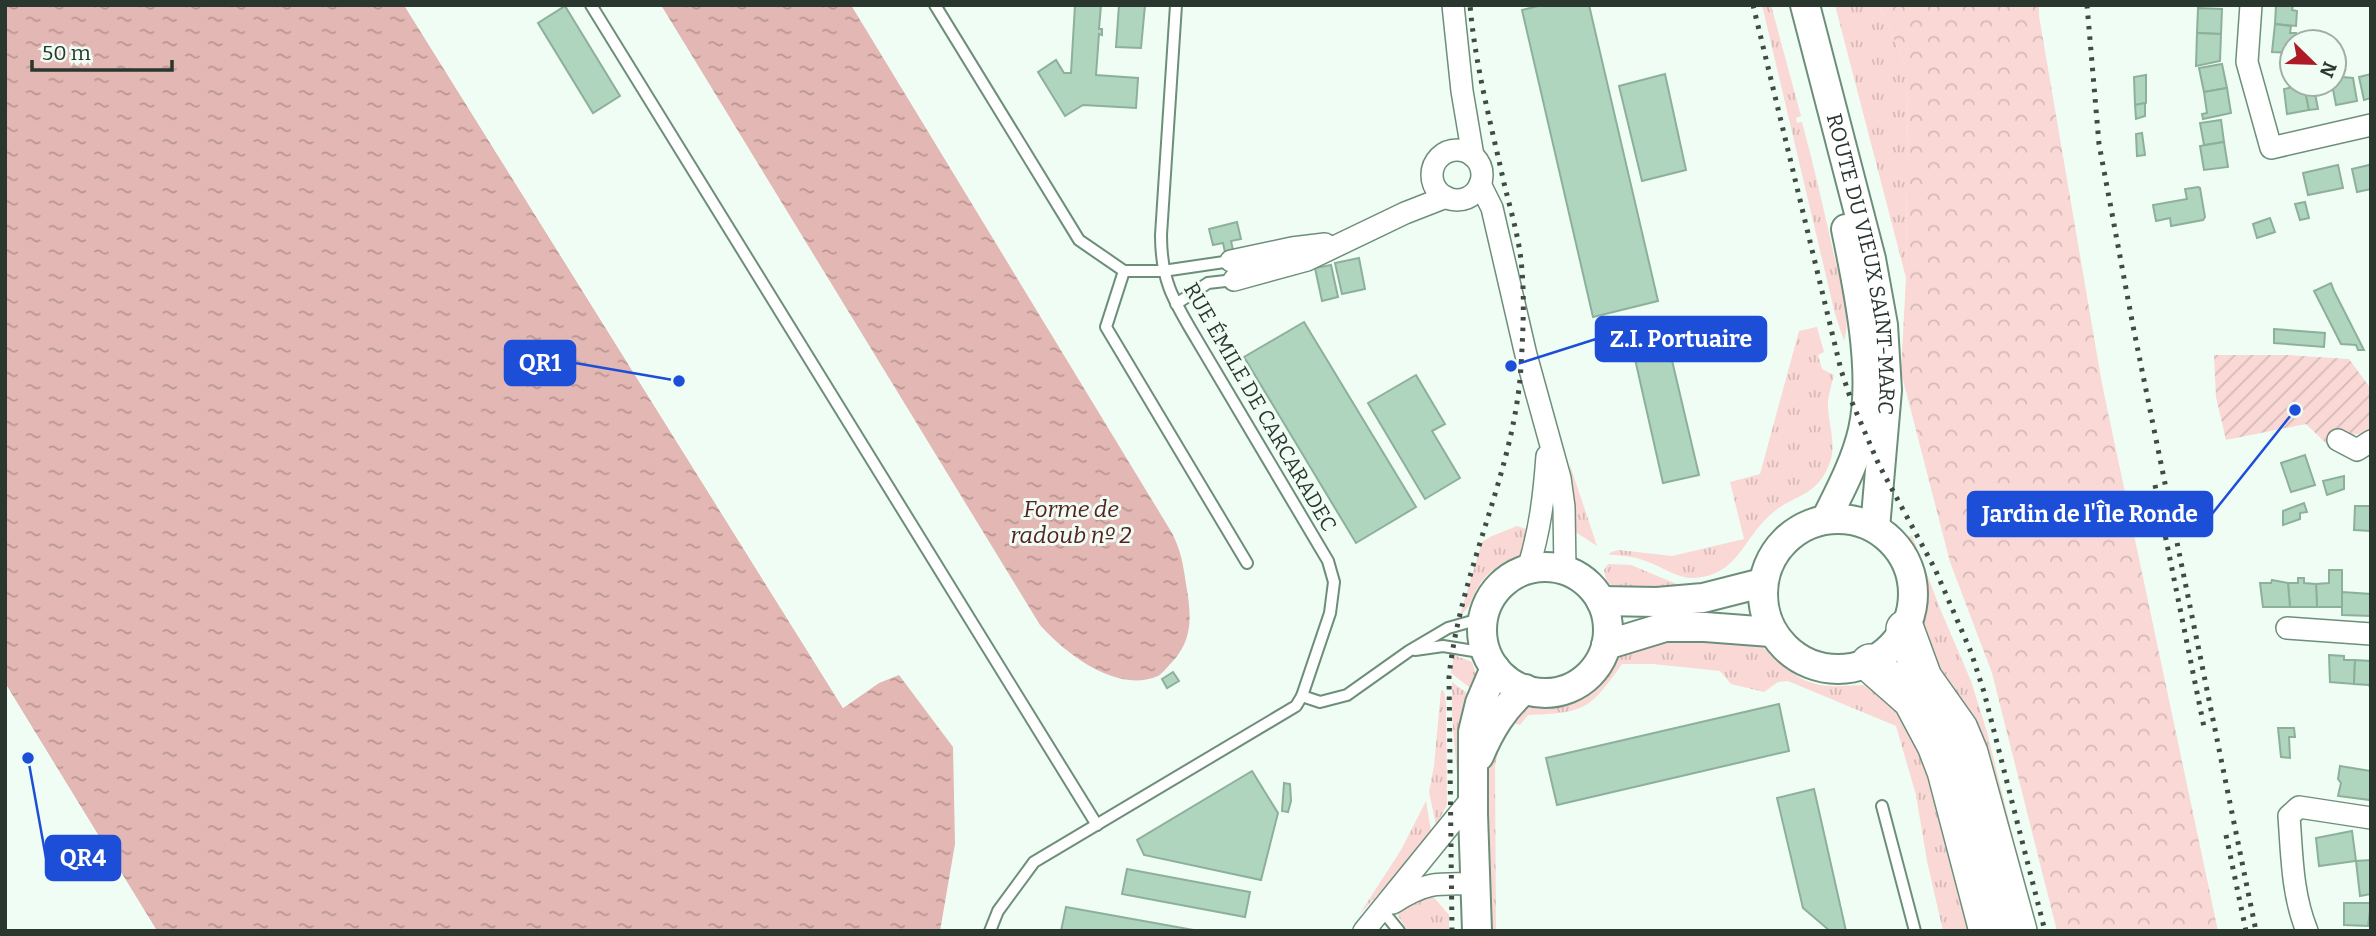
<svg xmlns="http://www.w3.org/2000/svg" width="2376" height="936" viewBox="0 0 2376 936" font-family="Bitter,serif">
  <defs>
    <pattern id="grass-tufts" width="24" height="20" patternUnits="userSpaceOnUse" patternTransform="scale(1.75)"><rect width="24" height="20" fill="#f9d8d5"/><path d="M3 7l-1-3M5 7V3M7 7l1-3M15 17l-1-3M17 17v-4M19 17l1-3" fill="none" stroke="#d5bab7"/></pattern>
    <pattern id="forest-crowns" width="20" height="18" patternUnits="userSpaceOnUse" patternTransform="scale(1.75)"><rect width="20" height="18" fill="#f9d8d5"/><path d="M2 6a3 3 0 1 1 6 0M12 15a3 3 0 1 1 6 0" fill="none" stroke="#d5bab7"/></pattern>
    <pattern id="garden-furrows" width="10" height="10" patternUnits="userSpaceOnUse" patternTransform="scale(1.75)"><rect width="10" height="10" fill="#f9d8d5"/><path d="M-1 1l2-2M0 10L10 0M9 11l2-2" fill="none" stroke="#d5bab7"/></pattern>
    <pattern id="water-ripples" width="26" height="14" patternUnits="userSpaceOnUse" patternTransform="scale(1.75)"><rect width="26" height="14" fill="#e3b7b3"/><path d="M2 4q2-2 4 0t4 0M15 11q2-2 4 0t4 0" fill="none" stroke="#b89692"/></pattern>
  </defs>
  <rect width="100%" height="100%" fill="#effdf4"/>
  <g fill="url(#grass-tufts)">
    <path d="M 1762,5 L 1771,5 L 1801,116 L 1796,118 L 1797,123 L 1802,122 C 1814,166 1824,211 1834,255 C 1840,281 1852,314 1844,341 L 1835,314 Z"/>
    <polygon points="1835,5 1879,5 1908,71 1906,278"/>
    <path d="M 1817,327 L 1824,352 L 1818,355 L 1822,369 L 1834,375 C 1832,383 1829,392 1828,401 C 1827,420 1836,440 1831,459 C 1819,498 1794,493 1770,515 C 1742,540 1737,578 1690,578 C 1677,577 1663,568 1651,563 C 1637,557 1624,555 1609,555 L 1611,552 L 1619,550 L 1672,556 L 1744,539 L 1730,482 L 1760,474 L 1799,331 Z"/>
    <polygon points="1570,465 1597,546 1571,529"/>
    <path d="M 1517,526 L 1532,531 L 1524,554 C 1505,560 1488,570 1478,587 C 1472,597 1470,609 1460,615 L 1482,542 L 1492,536 Z"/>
    <polygon points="1912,535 1941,611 1971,681 1987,732 2036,931 2029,931 1938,678 1922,627 1926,614 1926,585 1923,569 1906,540"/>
    <path d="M 1608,564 L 1631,565 L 1679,585 L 1680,589 C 1665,589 1622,594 1611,585 C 1606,582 1605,576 1604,570 Z"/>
    <path d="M 1679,636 L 1758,643 C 1782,664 1796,684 1831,686 C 1846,687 1860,683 1875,687 L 1919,734 L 1973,931 L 1943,931 L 1927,861 L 1916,795 L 1896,726 L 1788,681 L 1778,682 L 1764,692 L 1731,684 L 1720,671 L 1653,664 L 1622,664 C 1590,710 1584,713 1528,715 L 1520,725 L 1510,722 L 1521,708 C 1557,707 1581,708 1606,678 C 1613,669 1616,658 1625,651 Z"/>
    <polygon points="1454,655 1472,662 1477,677 1474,691 1451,673"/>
    <polygon points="1452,682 1472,697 1457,775 1452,714"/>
    <polygon points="1441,690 1444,691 1446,704 1447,805 1436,825 1429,792 1434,766"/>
    <polygon points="1501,732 1501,742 1495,765 1496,931 1489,931 1489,768"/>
    <polygon points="1426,801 1431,831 1421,847 1359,915 1401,850"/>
    <polygon points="1431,894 1449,915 1449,931 1408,931 1398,916 1399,909"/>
  </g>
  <polygon fill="url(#forest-crowns)" points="1879,5 2039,5 2039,16 2102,384 2218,931 2057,931 1992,673 1950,562 1901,372 1906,278 1908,71"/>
  <polygon fill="url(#garden-furrows)" points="2214,355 2287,355 2349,359 2371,389 2371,431 2348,436 2334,451 2306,424 2226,440 2216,397"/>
  <g fill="url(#water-ripples)">
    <polygon points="5,5 404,5 843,708 879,683 899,675 953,747 955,844 940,931 157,931 5,683"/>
    <path d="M 661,5 L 851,5 L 1172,533 C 1181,551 1183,564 1186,584 C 1191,613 1194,638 1173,661 C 1169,665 1163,673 1158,676 C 1117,694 1065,653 1040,625 Z"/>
  </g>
  <g fill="#effdf4">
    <polygon points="404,5 408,5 844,703 877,680 890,675 843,708"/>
    <polygon points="5,683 157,931 153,931 5,690"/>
  </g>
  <g fill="#afd5be" stroke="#8db09a" stroke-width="2">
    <polygon points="1075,5 1101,5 1099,29 1102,29 1102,35 1099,34 1096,75 1138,78 1136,108 1083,105 1065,116 1038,72 1056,60 1064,73 1071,73"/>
    <polygon points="1119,5 1145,5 1141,48 1116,47"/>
    <polygon points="1542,5 1589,5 1658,301 1593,317 1522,10"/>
    <polygon points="2276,5 2293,5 2292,10 2297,11 2296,26 2275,24"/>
    <polygon points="565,6 620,96 593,113 538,23"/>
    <polygon points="2198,8 2222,9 2221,34 2197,33"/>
    <polygon points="2275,24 2291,26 2290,33 2296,33 2295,42 2292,42 2292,53 2272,52"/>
    <polygon points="2197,33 2221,34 2220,61 2196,66"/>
    <polygon points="2222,64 2227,88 2204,92 2199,68"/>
    <polygon points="2343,73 2343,77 2353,78 2357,101 2336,105 2332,84 2338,81 2337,75"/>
    <polygon points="1665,74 1686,170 1642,181 1619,86"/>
    <polygon points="2371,74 2371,98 2364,100 2359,77"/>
    <polygon points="2146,75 2146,103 2135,105 2134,77"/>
    <polygon points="2304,85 2309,110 2287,114 2284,89"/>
    <polygon points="2227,88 2231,113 2203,119 2202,114 2207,113 2204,92"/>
    <polygon points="2314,88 2318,109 2309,110 2305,90"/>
    <polygon points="2145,103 2145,116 2136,119 2135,105"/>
    <polygon points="2221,120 2224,142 2204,145 2200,123"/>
    <polygon points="2142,133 2145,155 2137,156 2136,134"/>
    <polygon points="2224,142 2228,167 2204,170 2200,146"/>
    <polygon points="2371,162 2371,189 2357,192 2352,169 2369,165"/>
    <polygon points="2338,165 2343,188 2308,195 2303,173"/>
    <polygon points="2198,187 2200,188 2205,217 2203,220 2171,226 2170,218 2156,221 2153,205 2187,199 2185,189"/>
    <polygon points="2305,202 2309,218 2300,220 2295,204"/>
    <polygon points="2270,218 2275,232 2257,238 2253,224"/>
    <polygon points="1237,222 1241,239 1231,241 1233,250 1225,252 1223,243 1213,245 1209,229"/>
    <polygon points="1359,258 1365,289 1342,294 1335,263"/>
    <polygon points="1331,265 1338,297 1322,301 1315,268"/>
    <polygon points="2331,283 2334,291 2364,350 2358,350 2356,345 2341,344 2314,291"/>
    <polygon points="1304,322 1416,507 1356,543 1244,357"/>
    <polygon points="2274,329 2325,333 2324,347 2274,343"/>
    <polygon points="1670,352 1699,475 1663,483 1635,359"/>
    <polygon points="1416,375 1445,424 1432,431 1460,478 1425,499 1368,403"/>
    <polygon points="2305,455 2315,485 2291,492 2281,463"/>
    <polygon points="2344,476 2344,489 2327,495 2323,481"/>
    <polygon points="2304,503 2307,512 2300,513 2300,519 2283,525 2283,511"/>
    <polygon points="2355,506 2371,506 2371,531 2354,530"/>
    <polygon points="2329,570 2342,570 2342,607 2317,607 2316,584 2329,583"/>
    <polygon points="2298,578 2304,578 2304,583 2316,584 2317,607 2290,607 2288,583 2298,583"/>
    <polygon points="2272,580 2288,583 2290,607 2263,607 2260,583 2271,583"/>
    <polygon points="2342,592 2371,594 2371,616 2342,615"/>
    <polygon points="2329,655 2344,656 2344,660 2355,660 2354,684 2330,682"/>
    <polygon points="2355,660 2371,661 2371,690 2369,685 2354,684"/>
    <polygon points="1173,672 1179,681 1167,688 1162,679"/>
    <polygon points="1779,704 1789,751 1557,805 1546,758"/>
    <polygon points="2278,728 2294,728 2295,737 2289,737 2290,758 2281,757"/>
    <polygon points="2340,766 2371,771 2370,800 2338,796 2341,783 2338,779"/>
    <polygon points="1252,771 1278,813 1261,880 1144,855 1137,840"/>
    <polygon points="1284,783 1290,784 1291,801 1288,812 1282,811"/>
    <polygon points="1814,789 1846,931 1830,931 1803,908 1777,798"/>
    <polygon points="2352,831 2356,861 2319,866 2316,838"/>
    <polygon points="2371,860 2371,894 2360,896 2356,861"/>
    <polygon points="1127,869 1250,892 1245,917 1122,894"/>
    <polygon points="2344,903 2371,903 2368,926 2344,925"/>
    <polygon points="1066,907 1199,931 1061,931"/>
  </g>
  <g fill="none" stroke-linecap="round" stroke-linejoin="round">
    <g stroke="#6d8f7a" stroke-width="14">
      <g id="lane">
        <polyline points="591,5 1097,825"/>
        <polyline points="935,5 1079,240 1124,271 1163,271 1231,261"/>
        <polyline points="1124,271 1106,327 1247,563"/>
        <polyline points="1176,304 1208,283 1234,280"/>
        <polyline points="1415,650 1443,646 1486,653"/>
        <polyline points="1302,696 1320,702 1347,695 1409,651 1448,628 1483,618"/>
        <polyline points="1882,806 1915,931"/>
        <polyline points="1382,910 1399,931"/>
        <path d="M 990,931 L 998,911 L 1034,862 L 1296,706 L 1302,696 L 1330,613 L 1334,582 L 1328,561 L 1197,340 C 1174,301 1161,282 1161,235 L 1176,5"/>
      </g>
    </g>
    <g stroke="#6d8f7a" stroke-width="24">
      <g id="street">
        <polyline points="1453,5 1462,91 1473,156"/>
        <polyline points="2251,5 2247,62 2271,148 2371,125"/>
        <circle cx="1457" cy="175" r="25"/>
        <polyline points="1480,184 1492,208 1526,355 1560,478 1564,507 1565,570"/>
        <polyline points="1231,261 1292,248 1325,244"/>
        <polyline points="1234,280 1307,260 1405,213 1446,197"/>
        <polyline points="2338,440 2357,450 2371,441"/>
        <path d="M 1528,569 C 1540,530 1544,497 1547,456"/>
        <polyline points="2287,628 2371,634"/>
        <path d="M 1393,903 C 1425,882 1437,883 1475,884"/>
        <polyline points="1364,931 1472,798"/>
        <path d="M 2307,931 C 2292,894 2292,856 2289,816 L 2299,807 L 2371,818"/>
      </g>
    </g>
    <g stroke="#6d8f7a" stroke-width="32">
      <g id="secondary">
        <path id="s1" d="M 1805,5 L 1871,259 L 1883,325 L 1887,390 L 1875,528"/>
        <circle cx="1838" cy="594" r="75"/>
        <path d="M 1826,519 C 1840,491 1856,461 1863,430 C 1876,372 1858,287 1846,229"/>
        <circle cx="1545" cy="630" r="63"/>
        <polyline points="1601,601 1657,602 1703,598 1762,583"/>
        <polyline points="1606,645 1665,627 1705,627 1771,632"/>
        <path d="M 1479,756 C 1490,730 1503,708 1525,689"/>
        <polyline points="1477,931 1473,814 1473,732 1480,703 1495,668"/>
      </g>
    </g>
    <g stroke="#6d8f7a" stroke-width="40">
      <g id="highway">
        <polyline points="1905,629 1923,678 1959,729 1969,753 2018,931"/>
        <polyline points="1870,663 1912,700 1936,745 1946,771 1988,931"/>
      </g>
    </g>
    <use href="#lane" stroke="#fff" stroke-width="10"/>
    <use href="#street" stroke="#fff" stroke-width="21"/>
    <use href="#secondary" stroke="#fff" stroke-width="28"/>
    <use href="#highway" stroke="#fff" stroke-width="37"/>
    <g stroke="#3e4c44" stroke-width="5" stroke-dasharray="3.5 7" stroke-linecap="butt">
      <polyline points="1753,5 1841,370 1851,400 1879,465 1935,569 1971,652 1984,692 2045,931"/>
      <polyline points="2087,5 2099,144 2133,326 2256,931"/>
      <polyline points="2155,485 2205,732"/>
      <polyline points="2226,835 2246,931"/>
      <path d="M 1452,931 L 1449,677 C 1460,570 1514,474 1521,367 C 1523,332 1525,295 1521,260 C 1518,234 1510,208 1504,183 C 1491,124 1475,65 1470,5"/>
    </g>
  </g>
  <g text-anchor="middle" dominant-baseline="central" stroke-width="6" stroke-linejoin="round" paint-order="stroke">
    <g font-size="21" fill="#29372f" stroke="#effdf4">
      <text stroke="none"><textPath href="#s1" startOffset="266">ROUTE DU VIEUX SAINT-MARC</textPath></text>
      <text transform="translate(1260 407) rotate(60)">RUE ÉMILE DE CARCARADEC</text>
    </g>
    <g font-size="23" font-style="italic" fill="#57211f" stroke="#effdf4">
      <text x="1071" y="509">Forme de<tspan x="1071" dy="26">radoub nº 2</tspan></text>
    </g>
  </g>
  <path fill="none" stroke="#1d4ed8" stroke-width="2.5" d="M1511 366L1596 339M679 381L575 363M2295 410L2212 514M28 758L46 858"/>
  <g fill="#1d4ed8" stroke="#effdf4" stroke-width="2.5">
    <circle cx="1511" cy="366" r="7"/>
    <circle cx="679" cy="381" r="7"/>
    <circle cx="2295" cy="410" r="7"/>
    <circle cx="28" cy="758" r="7"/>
  </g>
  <g fill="#1d4ed8" stroke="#1d4ed8" stroke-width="2.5">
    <rect x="1596" y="317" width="170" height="44" rx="7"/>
    <rect x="505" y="341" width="70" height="44" rx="7"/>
    <rect x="1968" y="492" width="244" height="44" rx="7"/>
    <rect x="46" y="836" width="74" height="44" rx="7"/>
  </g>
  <g font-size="23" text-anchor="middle" font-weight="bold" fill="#fff">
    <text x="1681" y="347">Z.I. Portuaire</text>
    <text x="540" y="371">QR1</text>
    <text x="2090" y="522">Jardin de l'Île Ronde</text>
    <text x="83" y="866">QR4</text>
  </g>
  <rect width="2376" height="936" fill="none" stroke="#29372f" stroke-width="14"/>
  <g transform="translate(2313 63) rotate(113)"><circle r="33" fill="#effdf4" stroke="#a0aea5" stroke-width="2"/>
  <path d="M0-5L12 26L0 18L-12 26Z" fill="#ae1b27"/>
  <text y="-10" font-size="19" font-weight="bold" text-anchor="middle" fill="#29372f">N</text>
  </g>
  <path d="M32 60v10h140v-10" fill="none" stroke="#29372f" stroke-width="3.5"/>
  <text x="42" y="60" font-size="21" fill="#29372f" stroke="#effdf4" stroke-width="5" paint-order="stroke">50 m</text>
</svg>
